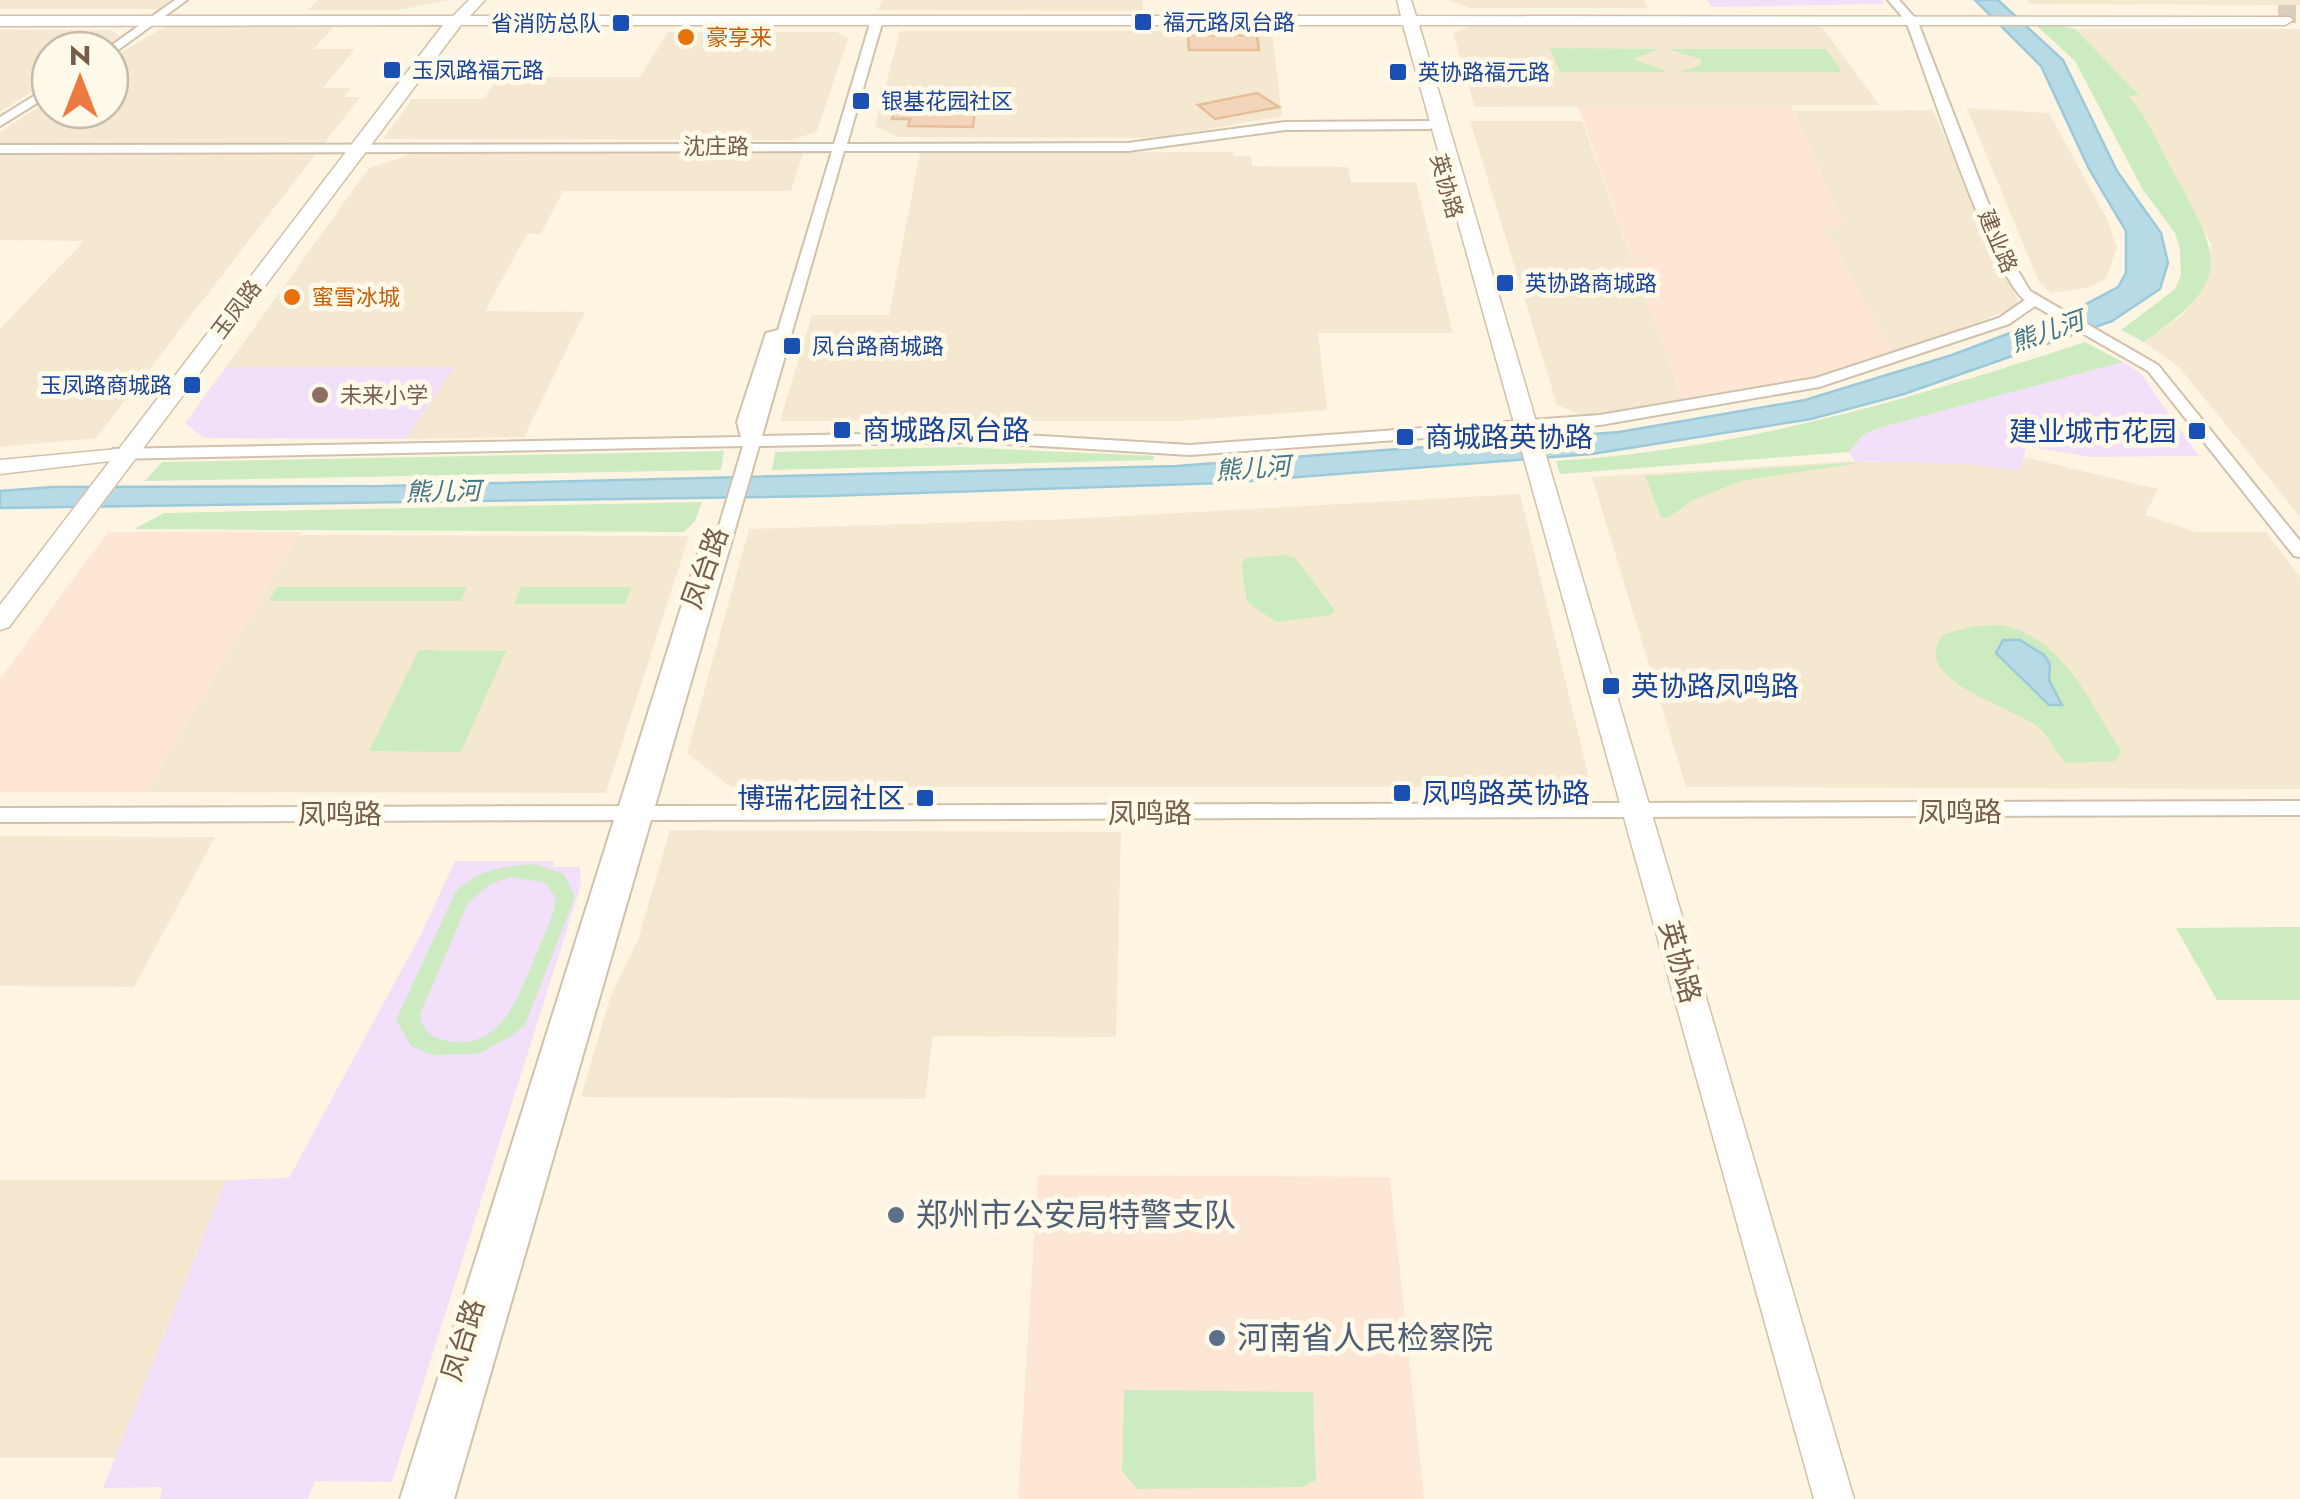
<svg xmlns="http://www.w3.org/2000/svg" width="2300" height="1499" viewBox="0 0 2300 1499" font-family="Jost,'Noto Sans SC',sans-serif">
  <rect width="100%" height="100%" fill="#fdf5e2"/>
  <g fill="#f5e8d0">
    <polygon points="0,0 170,0 160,9 0,9"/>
    <polygon points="318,0 449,0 399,10 308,10"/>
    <polygon points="882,0 1143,0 1143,11 878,10"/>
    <polygon points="1445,0 1643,0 1648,8 1471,8"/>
    <polygon points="2027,0 2300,0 2300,5 2031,4"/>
    <polygon points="1475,24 1810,24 1823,28 1879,105 1475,107 1453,33"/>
    <polygon points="166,26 334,26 314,49 355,49 323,88 350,88 344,97 360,97 96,438 0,447 0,329 84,241 0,240 0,132 50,100 50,110 110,110 110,59"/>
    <polygon points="2075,29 2300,29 2300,517 2180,368 2144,342 2184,314 2212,245 2127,95 2138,94"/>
    <polygon points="0,30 111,30 120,36 98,50 50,50 50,80 0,112"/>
    <polygon points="900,31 1272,31 1282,116 1158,138 897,137 875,126"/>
    <polygon points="668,32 837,32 848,39 817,131 793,140 383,139 412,99 484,99 498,77 640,77"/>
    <polygon points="1967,108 2049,113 2107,219 2117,248 2106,278 2087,288 2051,293 2039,282"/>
    <polygon points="1933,110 2020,305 1895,356 1823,225 1844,226 1794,111"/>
    <polygon points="1470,121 1582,121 1684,403 1583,415 1557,405"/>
    <polygon points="804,150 791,191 563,191 541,234 527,234 485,311 585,312 524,437 405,439 454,368 226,367 369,168 422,151"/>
    <polygon points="1233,152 1234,156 1251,156 1252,166 1348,167 1351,182 1416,182 1453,333 1318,333 1327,410 1180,421 780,421 812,315 889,315 920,153"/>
    <polygon points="2025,457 2158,489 2145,515 2196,532 2266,532 2300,577 2300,789 1686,787 1592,477 1855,461 1967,464 2021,471"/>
    <polygon points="1520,494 1590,782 1574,787 731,787 687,753 749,529 1070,519"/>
    <polygon points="299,535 689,536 606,793 146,792"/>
    <polygon points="670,830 1121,832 1116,1037 933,1036 925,1099 581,1097 610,998 638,940"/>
    <polygon points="0,836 215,837 134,987 0,986"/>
    <polygon points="0,1180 226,1180 115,1458 0,1458"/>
  </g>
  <g fill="#fee6d5">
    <polygon points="1578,106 1791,106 1845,226 1824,227 1895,356 1820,377 1684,403"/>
    <polygon points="108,532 301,532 146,792 0,792 0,679"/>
    <polygon points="1038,1175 1390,1177 1424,1499 1018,1499"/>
  </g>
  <g fill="#f2dff9">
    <polygon points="1707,0 1882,0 1884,4 1712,7"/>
    <polygon points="2123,362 2141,374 2199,456 2092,457 2026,446 2021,471 1967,464 1855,461 1849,452 1864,434 1879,428"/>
    <polygon points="226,367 455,367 405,439 204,438 185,423"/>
    <polygon points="455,861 554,861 553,867 580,867 581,885 392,1482 315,1481 308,1499 160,1499 163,1487 103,1488 226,1180 289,1178 421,934"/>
  </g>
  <g fill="#cdebc0" fill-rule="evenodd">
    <path d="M 2057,25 L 2075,29 L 2139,95 L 2128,96 C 2149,119 2161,150 2176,177 C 2224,263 2230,282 2144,342 L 2121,330 L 2175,289 L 2181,275 L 2180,249 L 2175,233 L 2143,190 L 2075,61 L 2037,26 Z"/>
    <polygon points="1550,48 1659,49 1633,59 1668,72 1560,72"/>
    <polygon points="1668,49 1826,49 1842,72 1679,72 1701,65 1701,59"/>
    <path d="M 2085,342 L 2123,362 L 1879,428 L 1864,434 L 1849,452 L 1560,474 L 1556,461 C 1743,449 1909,400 2085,342 Z"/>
    <polygon points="958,447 1154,456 1154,460 772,470 775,452"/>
    <polygon points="724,451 721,470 145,481 162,462"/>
    <polygon points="1865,462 1741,481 1693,500 1668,518 1661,517 1645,476"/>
    <polygon points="702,502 695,521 684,532 134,529 164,513"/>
    <polygon points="1284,555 1294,557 1335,610 1331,615 1276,622 1247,602 1241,564 1246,558"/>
    <polygon points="277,587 467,587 461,601 269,601"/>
    <polygon points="521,587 631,587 625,604 514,604"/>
    <path d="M 2001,625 C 2064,637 2089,702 2121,751 L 2116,761 L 2066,763 C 2055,752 2049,736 2037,726 C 2013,707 1905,679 1944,634 L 1974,626 ZM 1999,642 L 2048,669 L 2051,686 L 2062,700 L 2056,707 L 2043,700 L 1996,653 Z"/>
    <polygon points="419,650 506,651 461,752 369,751"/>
    <path d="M 534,864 L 564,874 L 575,897 L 525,1025 L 511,1036 L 478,1054 L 432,1055 L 411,1046 L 396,1020 L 455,893 C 475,870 504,866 534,864 ZM 511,877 L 546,883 L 556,899 C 553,919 542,939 535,957 C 518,998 500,1054 443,1040 C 429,1037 421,1028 420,1014 L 468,903 L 490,884 Z"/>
    <polygon points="2300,927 2300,1000 2217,1000 2176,928"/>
    <polygon points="1124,1390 1313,1392 1316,1480 1304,1487 1137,1489 1122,1471"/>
  </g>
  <g fill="#b6dbe7" stroke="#9cc9d9" stroke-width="2.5">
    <polygon points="1975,0 1998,0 2063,60 2117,171 2161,233 2168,263 2160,289 2112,321 1904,394 1811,419 1592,454 1223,483 825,496 0,508 0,491 52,487 382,486 1177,466 1619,432 1805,400 1952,355 2084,305 2118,287 2126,273 2126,231 2089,169 2041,66"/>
    <polygon points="2003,640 2020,640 2044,655 2050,664 2049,680 2062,705 2049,705 1996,653"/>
  </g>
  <g fill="#f3d6b9" stroke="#e7be98" stroke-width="2.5">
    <polygon points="1188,35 1257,35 1259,50 1189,50"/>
    <polygon points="1257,93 1279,107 1215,119 1198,105"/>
    <polygon points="898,94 921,94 920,99 926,99 923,111 975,110 973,127 908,126 910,119 892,119"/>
  </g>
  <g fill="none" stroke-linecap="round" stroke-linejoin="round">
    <polyline stroke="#dbcfbc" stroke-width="18" stroke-dasharray="18 9" stroke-linecap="butt" points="2278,14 2300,14"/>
    <g stroke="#d1c0ab" stroke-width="4">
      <g id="street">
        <polygon points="175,0 187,0 114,53 105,50"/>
        <path d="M 1888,0 L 1899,0 L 1917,20 L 2008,254 L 2030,291 L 2158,365 L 2300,541 L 2300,557 L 2294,556 L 2148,371 L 2035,306 L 2009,324 L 1819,387 L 1600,425 L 1190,455 L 977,442 L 759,446 L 655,806 L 2300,801 L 2300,815 L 651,820 L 454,1499 L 400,1499 L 614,820 L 0,822 L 0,808 L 619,806 L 699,550 L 702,546 L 713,546 L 743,446 L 113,459 L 105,454 L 113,449 L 741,437 L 737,422 L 766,333 L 778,330 L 832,151 L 0,153 L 0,145 L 834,144 L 871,20 L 877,17 L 883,20 L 847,144 L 1128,143 L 1285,122 L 1430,121 L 1436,125 L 1430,129 L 1285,130 L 1128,151 L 844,151 L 762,436 L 977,432 L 1190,445 L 1600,415 L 1816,378 L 1999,318 L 2025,300 C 1994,280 1924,68 1906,21 Z"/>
        <polygon points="50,86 50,95 0,126 0,117"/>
      </g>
    </g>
    <g stroke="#d4c0a8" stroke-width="3">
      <polygon id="secondary" points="469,0 485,0 470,16 1401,16 1397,0 1411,0 1416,16 2290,17 2293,20 2285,25 1419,25 1854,1499 1814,1499 1403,25 461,25 9,627 0,630 0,605 110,461 0,474 0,460 119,449 443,25 0,26 0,16 453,16"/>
    </g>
    <use href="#street" fill="#fff" fill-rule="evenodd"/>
    <use href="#secondary" fill="#fff" fill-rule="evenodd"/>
  </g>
  <g fill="#1a4fb4" stroke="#fff9e9" stroke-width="4">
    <rect x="1133" y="12" width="20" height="20" rx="5"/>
    <rect x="611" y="13" width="20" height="20" rx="5"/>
    <rect x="382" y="60" width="20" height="20" rx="5"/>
    <rect x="1388" y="62" width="20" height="20" rx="5"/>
    <rect x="851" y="91" width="20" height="20" rx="5"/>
    <rect x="1495" y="273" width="20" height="20" rx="5"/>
    <rect x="782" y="336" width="20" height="20" rx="5"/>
    <rect x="182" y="375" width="20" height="20" rx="5"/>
    <rect x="832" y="420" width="20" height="20" rx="5"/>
    <rect x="2187" y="421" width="20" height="20" rx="5"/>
    <rect x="1395" y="427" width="20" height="20" rx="5"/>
    <rect x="1601" y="676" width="20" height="20" rx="5"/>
    <rect x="1392" y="783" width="20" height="20" rx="5"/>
    <rect x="915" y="788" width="20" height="20" rx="5"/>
  </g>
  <g fill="#e8710a" stroke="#fff9e9" stroke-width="4">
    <circle cx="686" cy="37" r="10"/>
    <circle cx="292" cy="297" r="10"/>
  </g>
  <circle fill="#8d6e63" stroke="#fff9e9" stroke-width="4" cx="320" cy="395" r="10"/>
  <g fill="#5c6f8a" stroke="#fff9e9" stroke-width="4">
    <circle cx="896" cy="1215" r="10"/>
    <circle cx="1217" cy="1338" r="10"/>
  </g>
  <g text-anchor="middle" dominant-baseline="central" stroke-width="10" stroke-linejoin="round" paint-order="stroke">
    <g font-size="22" fill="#164399" stroke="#fff9e9" text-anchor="start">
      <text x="1163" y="22">福元路凤台路</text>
      <text x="601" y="23" text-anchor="end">省消防总队</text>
      <text x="412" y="70">玉凤路福元路</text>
      <text x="1418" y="72">英协路福元路</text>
      <text x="881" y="101">银基花园社区</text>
      <text x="1525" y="283">英协路商城路</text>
      <text x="812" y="346">凤台路商城路</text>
      <text x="172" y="385" text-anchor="end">玉凤路商城路</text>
    </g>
    <g font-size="22" fill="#c56008" stroke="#fff9e9" text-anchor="start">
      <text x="706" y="37">豪享来</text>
      <text x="312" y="297">蜜雪冰城</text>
    </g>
    <g font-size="22" fill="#755d48" stroke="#fff9e9">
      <text x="716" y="146">沈庄路</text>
      <text transform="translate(1447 186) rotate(74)">英协路</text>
      <text transform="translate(1998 241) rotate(67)">建业路</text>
      <text transform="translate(236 309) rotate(-53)">玉凤路</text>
    </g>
    <g font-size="22" fill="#785e54" stroke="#fff9e9" text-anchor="start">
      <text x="340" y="395">未来小学</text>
    </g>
    <g font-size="25" font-style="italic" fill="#41768a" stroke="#fff9e9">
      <text transform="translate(2047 331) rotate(-19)">熊儿河</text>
      <text transform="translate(1253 468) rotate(-4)">熊儿河</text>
      <text transform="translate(443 491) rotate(-1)">熊儿河</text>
    </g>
    <g font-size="28" fill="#164399" stroke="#fff9e9" text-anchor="start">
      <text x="862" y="430">商城路凤台路</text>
      <text x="2177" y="431" text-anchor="end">建业城市花园</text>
      <text x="1425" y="437">商城路英协路</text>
      <text x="1631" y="686">英协路凤鸣路</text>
      <text x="1422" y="793">凤鸣路英协路</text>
      <text x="905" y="798" text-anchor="end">博瑞花园社区</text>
    </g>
    <g font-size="28" fill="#755d48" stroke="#fff9e9">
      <text transform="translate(705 568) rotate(-70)">凤台路</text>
      <text x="1960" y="812">凤鸣路</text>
      <text x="1150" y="813">凤鸣路</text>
      <text x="340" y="814">凤鸣路</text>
      <text transform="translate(1680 962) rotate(74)">英协路</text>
      <text transform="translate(463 1340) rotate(-73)">凤台路</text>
    </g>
    <g font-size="32" fill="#4e5e75" stroke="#fff9e9" text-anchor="start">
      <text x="916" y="1215">郑州市公安局特警支队</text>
      <text x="1237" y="1338">河南省人民检察院</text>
    </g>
  </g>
  <g transform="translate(80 80)"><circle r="48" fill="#fff9e9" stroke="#c8bba9" stroke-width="2.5"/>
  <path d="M0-8L18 38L0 25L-18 38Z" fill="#ec7942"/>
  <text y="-15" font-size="28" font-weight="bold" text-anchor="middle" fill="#755d48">N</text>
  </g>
</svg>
